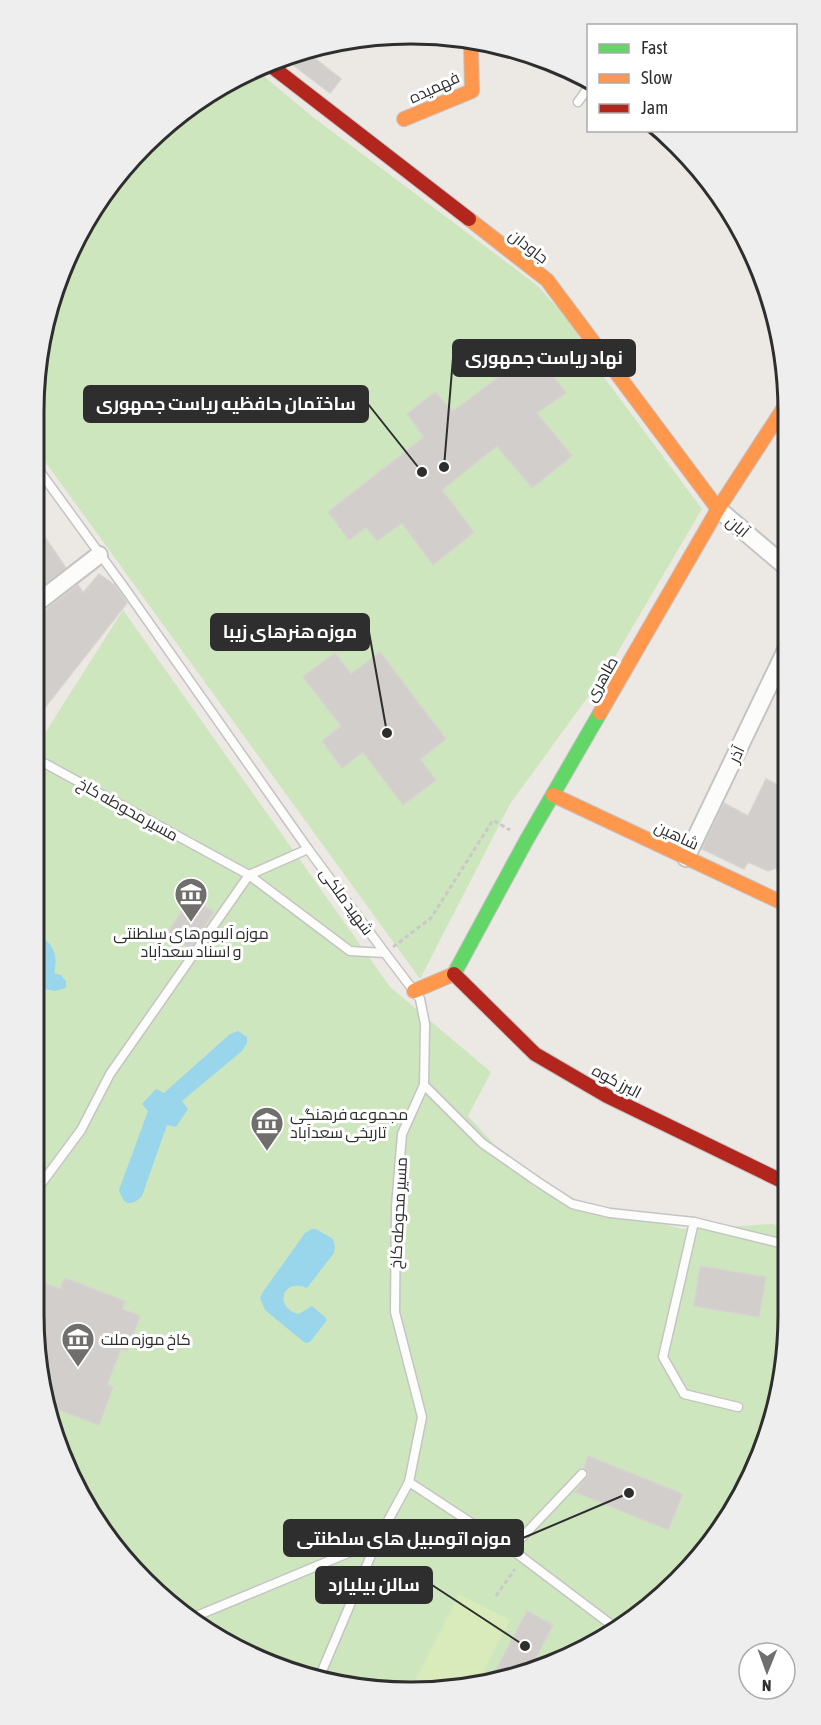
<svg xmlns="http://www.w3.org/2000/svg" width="821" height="1725" viewBox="0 0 821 1725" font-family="'Asap Condensed',Cairo,sans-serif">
  <rect width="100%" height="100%" fill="#ece8e4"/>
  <g fill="#cee6be">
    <polygon points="255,69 313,117 538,286 569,321 603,376 702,509 606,672 510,804 420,979 33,445 33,410 62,266 144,143"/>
    <polygon points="123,610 390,987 491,1072 468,1116 534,1187 682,1229 773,1224 788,1231 788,1315 759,1459 694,1564 578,1653 459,1689 337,1685 221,1641 111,1545 53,1436 33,1314 33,752"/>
  </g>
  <polygon fill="#d9eabb" points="459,1594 510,1620 478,1683 459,1689 412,1687"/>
  <g fill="#99d6ec">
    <path d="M 33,936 C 53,938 59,956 54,973 L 61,975 L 66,981 L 66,988 L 55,991 L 44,989 L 39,983 L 42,959 L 38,951 L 33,950 Z"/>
    <path d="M 238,1031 L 247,1037 L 247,1043 L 242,1051 L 182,1101 L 188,1109 L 176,1127 L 167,1125 L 142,1196 C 130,1208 123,1204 119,1190 L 148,1111 L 142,1104 L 156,1089 L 164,1093 L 230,1034 Z"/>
    <path d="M 312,1229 L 316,1229 L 333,1239 L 335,1246 L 334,1253 L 307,1288 C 282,1277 273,1308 299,1314 L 312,1306 L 325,1317 L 327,1320 L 310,1342 L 305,1343 L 265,1310 L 260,1298 L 263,1292 L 305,1233 Z"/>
  </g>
  <g fill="#d1cecb" stroke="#d7d4d0" stroke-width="1.5">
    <polygon points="308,53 341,79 330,93 284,58"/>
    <polygon points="534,351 566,393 537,413 572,456 532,488 497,446 442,490 474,532 433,565 402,523 377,541 366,527 349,540 328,512 424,437 407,414 435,392 453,411"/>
    <polygon points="33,520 66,568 33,593"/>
    <polygon points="99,574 116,586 127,603 43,710 33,702 33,627 48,608 78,585 83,593"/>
    <polygon points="380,652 446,739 420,759 436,780 403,805 363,752 342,768 322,741 341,726 303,677 335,653 351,674"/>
    <polygon points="766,779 786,789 787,889 776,868 768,871 748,862 744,869 702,849 724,803 748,816"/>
    <polygon points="190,897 214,912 190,948 167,934"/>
    <polygon points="700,1266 766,1277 759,1317 694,1306"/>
    <polygon points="65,1278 125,1301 122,1309 140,1316 127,1351 121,1349 107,1385 113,1387 99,1425 48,1406 33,1314 33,1296 39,1281 60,1289"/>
    <polygon points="588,1456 683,1494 668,1530 575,1492 588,1476 588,1472 584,1468"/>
    <polygon points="527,1611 553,1625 531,1667 491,1679"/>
  </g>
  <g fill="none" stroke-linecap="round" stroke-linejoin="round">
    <g stroke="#c5c4c5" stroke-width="11">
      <g id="lane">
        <polyline points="578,102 588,88"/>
        <polyline points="33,462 126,590 308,849 385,953"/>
        <polyline points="46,764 249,875 350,951 385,953 420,999 425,1024 424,1085 402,1134 396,1207 395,1312 422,1417 409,1482 377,1541 319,1678"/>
        <polyline points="424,1085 482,1143 538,1182 572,1204 610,1213 694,1222 663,1357 684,1394 738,1407"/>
        <polyline points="33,1190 41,1184 81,1130 110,1074 249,875 308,849"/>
        <polyline points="694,1222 788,1245"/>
        <polyline points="409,1482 511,1549 613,1626"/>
        <polyline points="511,1549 582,1474"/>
        <polyline points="194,1617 377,1541"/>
      </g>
    </g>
    <g stroke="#c5c4c5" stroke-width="20">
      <g id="street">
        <polyline points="718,509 785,566"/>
        <polyline points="33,606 99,555"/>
        <polyline points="686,858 786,650"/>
      </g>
    </g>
    <g stroke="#c5c4c5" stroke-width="16">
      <polyline id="fast" points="454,974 526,841 600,713"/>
    </g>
    <g stroke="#c5c4c5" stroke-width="16">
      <g id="slow">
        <polyline points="404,119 472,91 471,45"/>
        <polyline points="469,219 547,280 718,509"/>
        <polyline points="600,713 718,509 785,406"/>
        <polyline points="553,795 787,905"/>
        <polyline points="414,991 454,974"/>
      </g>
    </g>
    <g stroke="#c5c4c5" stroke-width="16">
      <g id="jam">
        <polyline points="266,62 469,219"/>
        <polyline points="454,974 535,1054 607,1096 788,1184"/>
      </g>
    </g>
    <g stroke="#c9c9c8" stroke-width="3" stroke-dasharray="4.5 3" stroke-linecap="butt">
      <polyline points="393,947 431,918 493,820 510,830"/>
      <polyline points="496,1596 515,1569"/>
    </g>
    <use href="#lane" stroke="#fcfcfb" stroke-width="8"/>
    <use href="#street" stroke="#fcfcfb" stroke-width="16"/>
    <use href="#fast" stroke="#63d668" stroke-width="14"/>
    <use href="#slow" stroke="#ff974d" stroke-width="14"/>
    <use href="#jam" stroke="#b3261e" stroke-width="14"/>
  </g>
  <defs>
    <g id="museum-pin" transform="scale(1.725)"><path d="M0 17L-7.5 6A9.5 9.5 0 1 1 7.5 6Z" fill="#706f6e" stroke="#fff"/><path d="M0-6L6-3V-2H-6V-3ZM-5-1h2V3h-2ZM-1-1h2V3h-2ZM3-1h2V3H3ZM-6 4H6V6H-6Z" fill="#fff"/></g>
  </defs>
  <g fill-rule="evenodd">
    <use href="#museum-pin" x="191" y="894"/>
    <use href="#museum-pin" x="267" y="1123"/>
    <use href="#museum-pin" x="78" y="1339"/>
  </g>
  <g text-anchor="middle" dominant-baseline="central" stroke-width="6" stroke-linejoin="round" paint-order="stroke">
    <g font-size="16" fill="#2e2e2e" stroke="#fff">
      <text transform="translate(434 87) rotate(-25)">فهمیده</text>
      <text transform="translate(529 246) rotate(38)">جاودان</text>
      <text transform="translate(738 526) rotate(40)">آبان</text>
      <text transform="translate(601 679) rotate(-60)">طاهری</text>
      <text transform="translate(736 754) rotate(-64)">آذر</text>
      <text transform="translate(128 809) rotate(29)">مسیر محوطه کاخ</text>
      <text transform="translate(677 835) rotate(25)">شاهین</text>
      <text transform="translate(347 901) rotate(54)">شهید ملکی</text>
      <text transform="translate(617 1081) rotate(28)">البرز کوه</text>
      <text transform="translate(398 1213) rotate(-87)">مسیر محوطه کاخ</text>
    </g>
    <g font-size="16" fill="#2e2e2e" stroke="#fff" text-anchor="start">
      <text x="191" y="933" text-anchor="middle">موزه آلبوم‌های سلطنتی<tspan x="191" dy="18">و اسناد سعدآباد</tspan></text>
      <text x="290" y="1114">مجموعه فرهنگی<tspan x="290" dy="18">تاریخی سعدآباد</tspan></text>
      <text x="101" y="1339">کاخ موزه ملت</text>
    </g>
  </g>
  <path d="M0 0H821V1725H0ZM411 44H411A367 367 0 0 1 778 411V1315A367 367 0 0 1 411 1682H411A367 367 0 0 1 44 1315V411A367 367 0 0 1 411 44Z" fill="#eee" fill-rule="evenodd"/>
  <path fill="none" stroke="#2e2e2e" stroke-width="3" d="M411 44H411A367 367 0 0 1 778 411V1315A367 367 0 0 1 411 1682H411A367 367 0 0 1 44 1315V411A367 367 0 0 1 411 44Z"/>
  <path fill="none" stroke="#2e2e2e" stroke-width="2" d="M444 467L453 358M422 472L368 404M387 733L369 632M629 1493L523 1538M525 1646L432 1585"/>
  <g fill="#2e2e2e" stroke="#fff" stroke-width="2">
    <circle cx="444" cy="467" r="6"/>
    <circle cx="422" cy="472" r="6"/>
    <circle cx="387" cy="733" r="6"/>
    <circle cx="629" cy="1493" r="6"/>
    <circle cx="525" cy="1646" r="6"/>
  </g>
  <g fill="#2e2e2e" stroke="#2e2e2e" stroke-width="2">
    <rect x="453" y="340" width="182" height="36" rx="6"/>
    <rect x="84" y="386" width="284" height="36" rx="6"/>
    <rect x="211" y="614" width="158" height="36" rx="6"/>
    <rect x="284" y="1520" width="239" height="36" rx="6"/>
    <rect x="316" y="1567" width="116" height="36" rx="6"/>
  </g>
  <g font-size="18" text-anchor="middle" font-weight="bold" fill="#fff">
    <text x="544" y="364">نهاد ریاست جمهوری</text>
    <text x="226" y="410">ساختمان حافظیه ریاست جمهوری</text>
    <text x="290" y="638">موزه هنرهای زیبا</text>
    <text x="404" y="1545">موزه اتومبیل های سلطنتی</text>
    <text x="374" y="1591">سالن بیلیارد</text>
  </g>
  <rect x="587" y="24" width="210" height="108" fill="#ffffff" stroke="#ababab" stroke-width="1.5"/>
  <rect x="599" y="44" width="30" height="9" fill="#63d668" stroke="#ababab" stroke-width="1.5"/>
  <text x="641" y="54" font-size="18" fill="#2e2e2e">Fast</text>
  <rect x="599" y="74" width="30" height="9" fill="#ff974d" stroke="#ababab" stroke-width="1.5"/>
  <text x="641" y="84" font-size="18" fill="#2e2e2e">Slow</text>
  <rect x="599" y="104" width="30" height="9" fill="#b3261e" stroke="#ababab" stroke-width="1.5"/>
  <text x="641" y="114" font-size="18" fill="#2e2e2e">Jam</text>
  <g transform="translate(767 1671) rotate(181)"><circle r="28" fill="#ffffff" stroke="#ababab" stroke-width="1.5"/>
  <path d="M0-4.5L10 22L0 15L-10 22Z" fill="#706f6e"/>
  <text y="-9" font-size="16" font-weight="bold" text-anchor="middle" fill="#2e2e2e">N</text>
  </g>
</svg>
